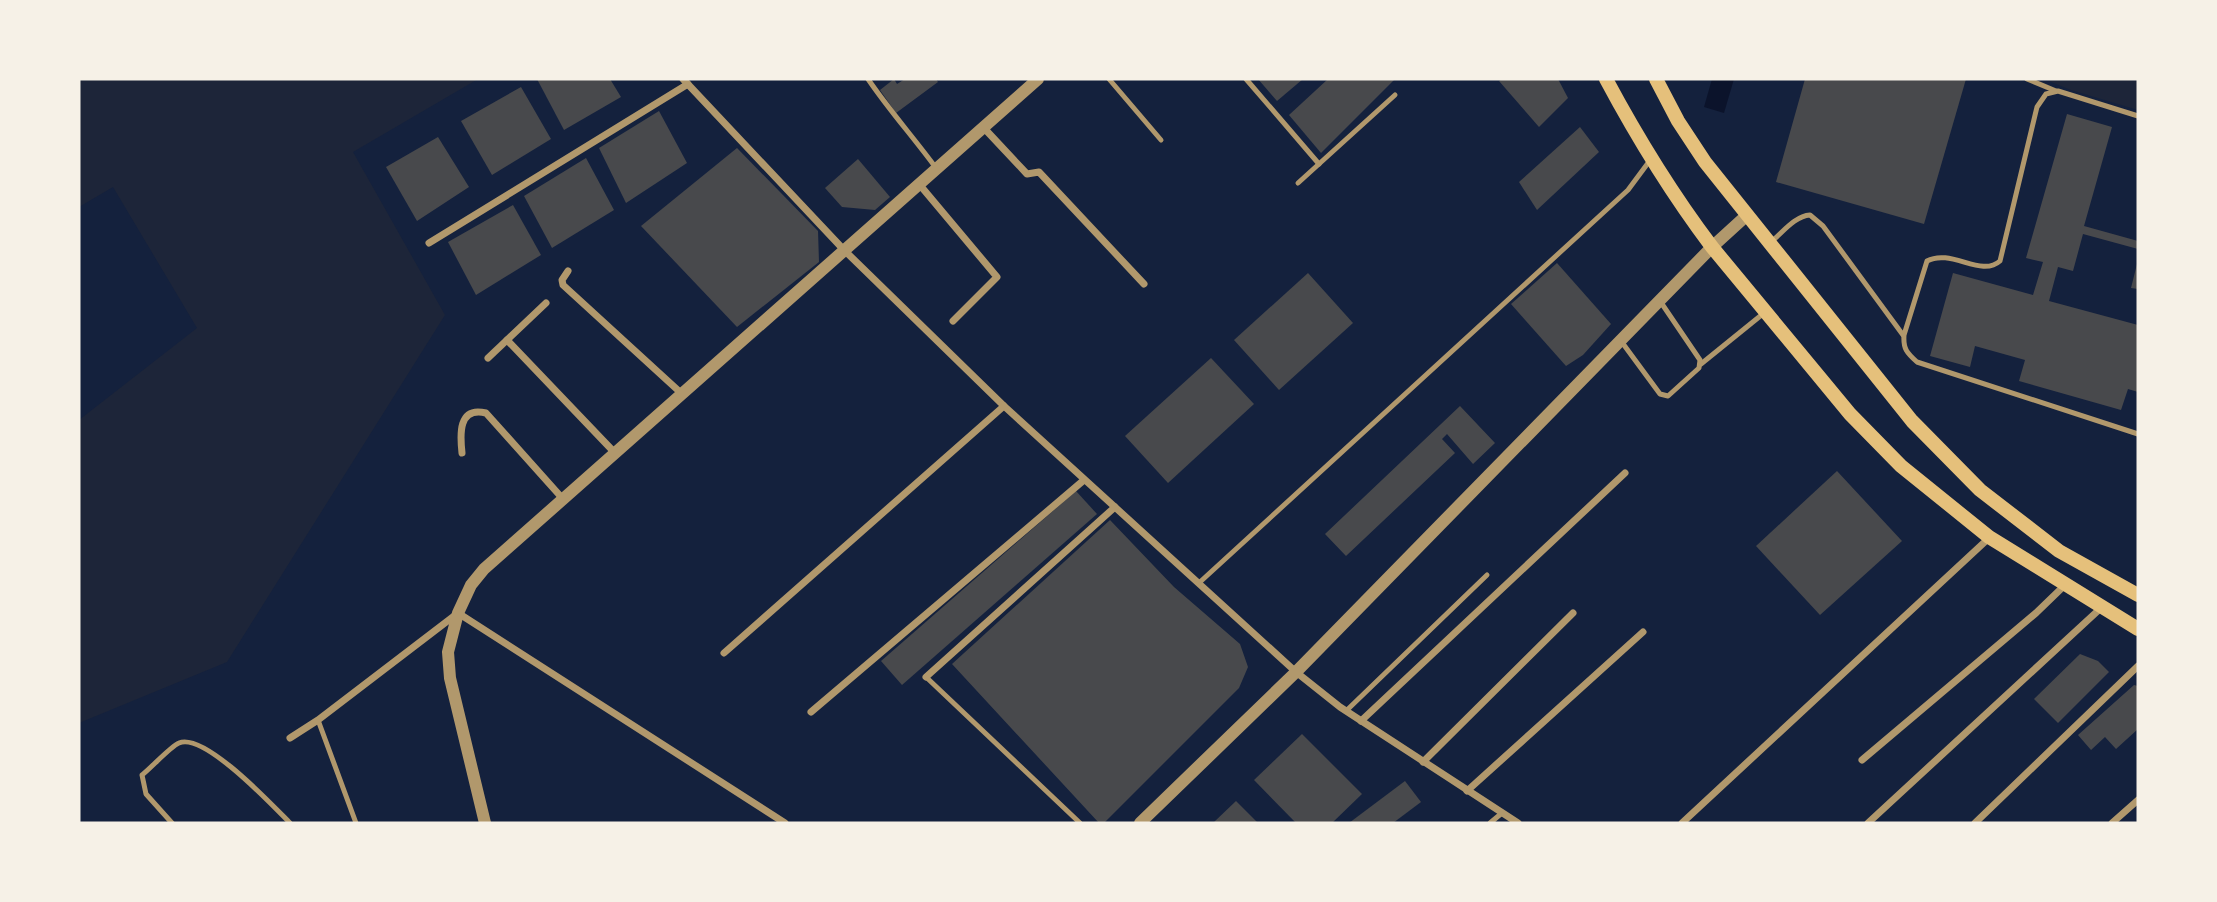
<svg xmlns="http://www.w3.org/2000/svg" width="2217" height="902" viewBox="0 0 2217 902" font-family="'DejaVu Sans',sans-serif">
  <rect width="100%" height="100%" fill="#14213d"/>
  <g fill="#1d2539">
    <polygon points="79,79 478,79 353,152 445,315 227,662 79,723 79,420 197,328 113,187 79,207"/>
    <polygon points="2044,79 2138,79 2138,110 2071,90"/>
  </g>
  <polygon fill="#0b132b" points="1712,79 1734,79 1724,113 1704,107"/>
  <g fill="#48494c">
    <polygon points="537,79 610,79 621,97 564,130"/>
    <polygon points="894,79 897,84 905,79 936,79 938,82 896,113 880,90"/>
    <polygon points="1258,79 1303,79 1277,101"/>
    <polygon points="1328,79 1395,79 1321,153 1289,115"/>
    <polygon points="1502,79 1558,79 1568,98 1539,127 1499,81"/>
    <polygon points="1805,79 1966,79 1924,224 1776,182"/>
    <polygon points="521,87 551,139 492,175 461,121"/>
    <polygon points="659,111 687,163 626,203 599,148"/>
    <polygon points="2067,114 2112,127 2084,226 2138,241 2138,249 2083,234 2073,271 2058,267 2049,301 2138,325 2138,392 2128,389 2121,410 2019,381 2025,360 1975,346 1970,367 1930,356 1953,273 2033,295 2043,262 2026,258"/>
    <polygon points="1580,127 1599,152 1537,210 1519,182"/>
    <polygon points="438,137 469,187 417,221 386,167"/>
    <polygon points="737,148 818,231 819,262 737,327 641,226"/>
    <polygon points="586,158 614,210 552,248 524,196"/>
    <polygon points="858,159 890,197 875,210 842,207 825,188"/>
    <polygon points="513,205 541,255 476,295 448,242"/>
    <polygon points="1557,263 1611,324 1583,355 1566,366 1511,304"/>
    <polygon points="2137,264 2138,264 2138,289 2131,288"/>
    <polygon points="1308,273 1353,323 1279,390 1234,340"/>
    <polygon points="1211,358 1254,404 1168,483 1125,436"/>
    <polygon points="1460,406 1495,443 1473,464 1447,434 1442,439 1455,453 1346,556 1325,534"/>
    <polygon points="1837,471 1902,541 1820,615 1756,546"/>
    <polygon points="1076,491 1097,514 902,685 881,661"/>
    <polygon points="1110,520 1174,587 1240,644 1248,667 1239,688 1104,823 1099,823 952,664"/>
    <polygon points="2080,654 2098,661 2109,672 2058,723 2034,699"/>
    <polygon points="2134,685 2138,686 2138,729 2116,749 2105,737 2091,750 2078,735"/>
    <polygon points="1302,734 1362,794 1332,823 1296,823 1254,780"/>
    <polygon points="1405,781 1421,802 1393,823 1349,823"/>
    <polygon points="1236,801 1258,823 1213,823"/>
  </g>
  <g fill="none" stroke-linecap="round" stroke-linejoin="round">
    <g stroke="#b1986c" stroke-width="5">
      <path d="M 868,79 C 889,110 914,138 936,168"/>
      <polyline points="1109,79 1161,140"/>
      <polyline points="1246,79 1319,164"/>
      <polyline points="2027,79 2056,91"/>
      <path d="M 2138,116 L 2058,91 L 2046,94 L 2037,107 L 2000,261 C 1981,278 1951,248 1927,261 L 1904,335 C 1903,349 1907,353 1917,362 L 2138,434"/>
      <polyline points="1298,183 1395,95"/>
      <path d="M 1772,241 C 1783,232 1795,216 1810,215 L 1823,226 L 1903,335"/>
      <polyline points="1621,341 1660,394 1668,396 1699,368 1700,360 1660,301"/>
      <polyline points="1701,364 1764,313"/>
      <polyline points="1200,582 1628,190 1651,159"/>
      <polyline points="926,677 1080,823"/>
      <polyline points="1346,711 1487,575"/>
      <polyline points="318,720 356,823"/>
      <path d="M 172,823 L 146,794 L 142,775 C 150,769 171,746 179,743 C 204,732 272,805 290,823"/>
      <polyline points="1490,823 1502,813"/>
    </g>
    <g stroke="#b1986c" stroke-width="7">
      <polyline points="683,79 844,250 1004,406 1296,672 1340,707 1518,823"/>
      <polyline points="983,127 1027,174 1039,172 1144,284"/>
      <polyline points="919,184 997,277 953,321"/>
      <polyline points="429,243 688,84"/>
      <polyline points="568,271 562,280 563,285 681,393"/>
      <polyline points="546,303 507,340 615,453"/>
      <polyline points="488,358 507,340"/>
      <path d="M 462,453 C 460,435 458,406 486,413 L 563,499"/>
      <polyline points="724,653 1004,406"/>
      <polyline points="926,677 1115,507"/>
      <polyline points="811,712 1084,480"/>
      <polyline points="1361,721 1625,473"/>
      <polyline points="290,738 318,720 458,613 785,823"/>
      <polyline points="1862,760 2036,613 2065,585"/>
      <polyline points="1423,762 1573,613"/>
      <polyline points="1467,791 1643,632"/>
      <polyline points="1682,823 1989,538"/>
      <polyline points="1868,823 2102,607"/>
      <polyline points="1975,823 2138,666"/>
      <polyline points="2112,823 2138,800"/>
    </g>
    <g stroke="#b1986c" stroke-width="12">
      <polyline points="485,823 450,678 448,652 458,613 471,585 484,569 1038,79"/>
      <polyline points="1140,823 1296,672 1712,247 1746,216"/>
    </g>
    <g stroke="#e5c07b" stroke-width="14">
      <path d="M 1606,79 C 1637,137 1672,194 1712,247 L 1850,414 L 1901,466 L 1989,537 L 2138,629"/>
      <polyline points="1656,79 1678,121 1705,162 1912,421 1980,490 2059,551 2138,595"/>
    </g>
  </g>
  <rect width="2217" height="902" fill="none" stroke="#f6f1e7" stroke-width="161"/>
</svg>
